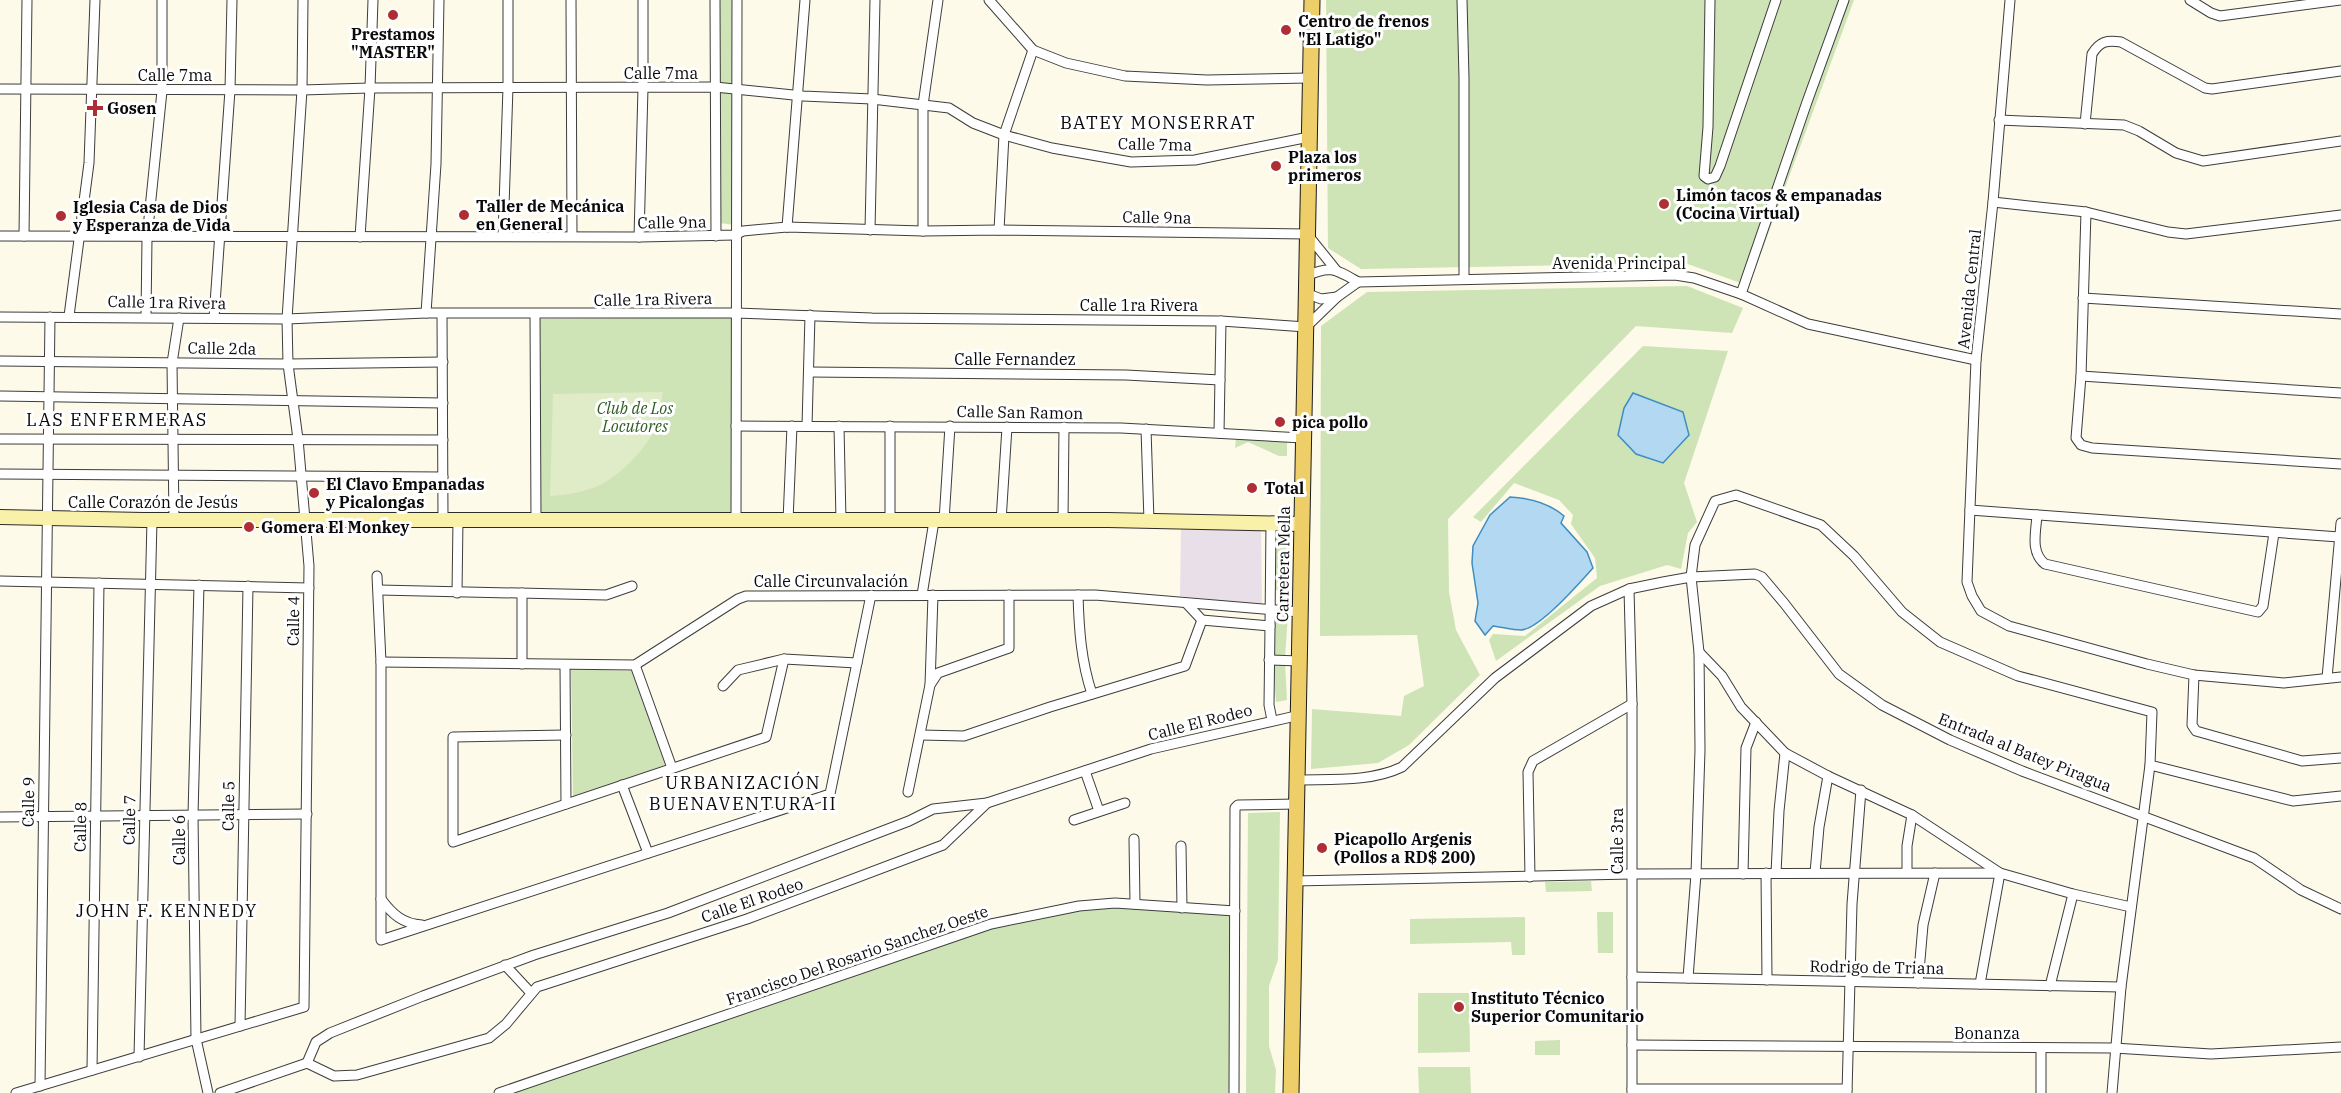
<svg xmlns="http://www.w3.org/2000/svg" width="2341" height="1093" viewBox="0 0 2341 1093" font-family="'IBM Plex Serif',serif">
  <rect width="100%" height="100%" fill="#fdfae9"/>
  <polygon fill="#e8dfe9" points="1181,528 1261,529 1262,605 1180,596"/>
  <g fill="#cee4b6">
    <polygon points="719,0 737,0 735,225 719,223"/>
    <polygon points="1326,0 1854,0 1749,286 1685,263 1361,269 1328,248"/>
    <polygon points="1687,286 1743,308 1732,333 1636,326 1448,519 1449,592 1456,630 1480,675 1409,745 1378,763 1311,769 1312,709 1401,716 1404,696 1424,686 1417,635 1320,636 1321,326 1367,292"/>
    <polygon points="731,317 731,517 540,516 539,319"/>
    <polygon points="1643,346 1728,351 1684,483 1697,522 1688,533 1681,569 1667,565 1600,586 1496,661 1489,640 1493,634 1525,636 1597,578 1595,558 1571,524 1573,515 1559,500 1514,483 1481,522 1473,517"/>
    <polygon points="1236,438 1287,439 1287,456 1279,456 1248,442 1235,448"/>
    <polygon points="1274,530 1290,531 1289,584 1287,589 1279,592 1274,588"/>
    <polygon points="1275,613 1288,614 1285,658 1273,657"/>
    <polygon points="1285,662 1287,700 1276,702 1273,663"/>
    <polygon points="571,669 632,671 665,765 573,798"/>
    <polygon points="1280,812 1278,960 1269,986 1269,1046 1276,1070 1275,1093 1246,1093 1248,813"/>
    <polygon points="1591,881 1592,891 1546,892 1545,882"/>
    <polygon points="1079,906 1235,911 1233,1093 499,1093 991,924"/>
    <polygon points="1597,912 1613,912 1613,953 1598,953"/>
    <polygon points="1525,917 1525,955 1512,955 1511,942 1410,944 1410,919"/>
    <polygon points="1418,993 1469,993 1470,1052 1418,1053"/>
    <polygon points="1560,1040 1560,1055 1535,1055 1535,1041"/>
    <polygon points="1418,1067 1470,1067 1471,1093 1419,1093"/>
  </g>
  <path fill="#dfecc7" d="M 663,392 C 661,402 660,414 657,424 C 649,446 621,475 600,485 C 584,492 568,495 550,496 L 553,394 Z"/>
  <g fill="#b2d9f1" stroke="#3f8dc2" stroke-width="1.5">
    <polygon points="1633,393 1683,412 1689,435 1663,463 1636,454 1618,435 1624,408"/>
    <path d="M 1510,497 C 1529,498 1549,503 1564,516 L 1561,523 L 1587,552 L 1593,568 C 1580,582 1540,629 1521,630 C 1512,630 1502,627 1493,626 L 1485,635 L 1475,621 L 1478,603 L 1472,563 L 1473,546 L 1490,515 Z"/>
  </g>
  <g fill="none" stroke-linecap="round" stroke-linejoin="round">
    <g stroke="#3d3d3d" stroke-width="11">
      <g id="street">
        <polyline points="571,0 572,236"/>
        <polyline points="715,0 716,236"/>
        <polyline points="989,0 1033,50 1066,63 1125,76 1207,80 1309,78"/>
        <polyline points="1462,0 1464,78 1464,279"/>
        <polyline points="1710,0 1708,127 1704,176 1708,179 1715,177 1720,166 1776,0"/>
        <polyline points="2010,0 1993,202 1976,360 1967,582 1972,596 1981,611 2009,626 2147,664 2194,675 2284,683 2341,677"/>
        <polyline points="2190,0 2211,13 2220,16 2341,0"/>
        <polyline points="0,89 302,90 370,88 715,87 803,96 872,99 949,108 973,123 1004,135 1052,148 1131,162 1195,160 1309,137"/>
        <polyline points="1999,120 2124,125 2139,131 2176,153 2203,161 2341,141"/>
        <path d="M 2085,124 L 2092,54 C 2100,41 2107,40 2121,42 L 2205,88 L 2212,89 L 2341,71"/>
        <polyline points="1993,202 2086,212 2168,232 2186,234 2341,215"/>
        <polyline points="2086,212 2081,376 2076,438 2081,445 2092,448 2341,464"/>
        <polyline points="787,227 805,0"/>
        <polyline points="870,230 875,0"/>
        <polyline points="999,230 1004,135 1033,50"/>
        <polyline points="923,231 923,105 938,0"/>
        <polyline points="0,236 639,237 735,235 743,231 787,227 923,231 999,230 1307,234 1336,270"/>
        <polyline points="24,236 27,0"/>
        <polyline points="503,236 508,87 508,0"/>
        <polyline points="360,237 370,88 373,0"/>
        <polyline points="639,237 643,88 643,0"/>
        <path d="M 1306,276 C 1331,265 1335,269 1358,282 L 1675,275 L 1694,278 L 1741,294 L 1808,324 L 1976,360"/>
        <polyline points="1306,293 1321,299 1337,297"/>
        <polyline points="1741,294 1807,102 1844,0"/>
        <polyline points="2083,298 2341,314"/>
        <polyline points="426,313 436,164 439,0"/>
        <polyline points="442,314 443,519"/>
        <polyline points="535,314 536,520"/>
        <polyline points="69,316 89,163 95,0"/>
        <polyline points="0,317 287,319 426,313 736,313 872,318 1221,321 1306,327 1337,297 1358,282"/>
        <polyline points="146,317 147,238 162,91 162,0"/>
        <polyline points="214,318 230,90 232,0"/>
        <polyline points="0,361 288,364 443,362"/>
        <polyline points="809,372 1126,375 1220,380"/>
        <polyline points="2081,376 2341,393"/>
        <polyline points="0,396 443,403"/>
        <polyline points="736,426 1121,428 1303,438"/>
        <polyline points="807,426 810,315"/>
        <polyline points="839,426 841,521"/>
        <polyline points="1146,429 1149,521"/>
        <polyline points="1219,433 1221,321"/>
        <polyline points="0,439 443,440"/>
        <polyline points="0,474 443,477"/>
        <polyline points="1970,510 2339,537"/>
        <path d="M 2037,515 C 2036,532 2030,552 2045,564 L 2258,612 L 2263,606 L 2274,533"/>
        <polyline points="174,520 172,363 179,318"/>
        <polyline points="1063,520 1064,427"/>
        <polyline points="736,521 737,0"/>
        <polyline points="788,521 792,426"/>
        <polyline points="890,521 890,426"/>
        <polyline points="944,521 950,426"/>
        <polyline points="1001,521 1007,427"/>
        <polyline points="377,576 381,662 381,940 830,794 871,595"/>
        <polyline points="0,581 309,588"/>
        <polyline points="199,585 193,815 196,1039 208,1093"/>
        <polyline points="1629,589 1632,704 1632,1093"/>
        <polyline points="379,590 606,595 632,586"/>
        <polyline points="457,593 458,519"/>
        <polyline points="522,593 522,664"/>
        <polyline points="922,595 934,521"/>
        <path d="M 1078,595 C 1079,629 1081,661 1092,694"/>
        <polyline points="1187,604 1202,620 1270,626 1271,522"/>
        <polyline points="1270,626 1269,705 1272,720"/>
        <polyline points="1699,652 1722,676 1741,707 1785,753 1828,776 1912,815 2000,873 1980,984"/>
        <polyline points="1269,660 1300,661"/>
        <polyline points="381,662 635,665 738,599 746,596 1095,595 1300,612"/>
        <polyline points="565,665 566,804"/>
        <polyline points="635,665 672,768"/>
        <polyline points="2194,675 2192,725 2196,731 2302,761 2341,758"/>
        <polyline points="2327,678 2341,523"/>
        <polyline points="930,685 933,595"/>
        <polyline points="723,686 738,670 784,659 857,663"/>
        <polyline points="566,735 453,737 453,842 766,737 784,659"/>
        <polyline points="921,735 964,736 1050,707 1185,666 1202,620"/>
        <polyline points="2150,765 2293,801 2341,796"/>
        <polyline points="1085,771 1099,811"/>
        <path d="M 1298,780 C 1332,779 1371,782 1402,767 L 1495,678 L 1591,606 L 1629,589 L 1663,582 L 1691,577 L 1755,574 L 1762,577 L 1784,603 L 1839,674 L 1882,705 L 1950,740 L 2022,771 L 2254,858 L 2301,890 L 2341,909"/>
        <polyline points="622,785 648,853"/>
        <polyline points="908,792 930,685 938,673 1009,648 1009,595"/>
        <polyline points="0,817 307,814"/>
        <polyline points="1074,820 1125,803"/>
        <polyline points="1134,839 1135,904"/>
        <polyline points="1181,846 1182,908"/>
        <polyline points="1907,872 1907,846 1912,815"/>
        <polyline points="1766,873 1767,980"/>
        <polyline points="1776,873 1779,811 1785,753"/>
        <polyline points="1815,873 1819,827 1828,776"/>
        <polyline points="1743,874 1746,748 1756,722"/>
        <polyline points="1530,877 1528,772 1533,761 1632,704"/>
        <polyline points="1294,881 1632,874 2000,873 2073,894 2131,907"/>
        <path d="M 381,899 C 392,914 403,924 422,925"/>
        <polyline points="505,965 531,993"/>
        <polyline points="1632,977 2121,987"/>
        <polyline points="1688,978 1696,874 1700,750 1699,652 1691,577 1695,545 1715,501 1736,495 1821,525 1854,556 1902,612 1940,642 2018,676 2152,712 2150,765 2121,987 2112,1093"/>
        <polyline points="1918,983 1923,925 1935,873"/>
        <polyline points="2050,986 2073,894"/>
        <polyline points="240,1026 248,586"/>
        <polyline points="1632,1045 2114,1048 2211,1054 2341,1047"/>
        <polyline points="139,1057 152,520"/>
        <polyline points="307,1063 316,1042 330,1033 423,996 534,955 668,913 909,821 933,809 987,803"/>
        <polyline points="92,1070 99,583"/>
        <polyline points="40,1086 50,317"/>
        <polyline points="1632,1089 1847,1089"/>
        <polyline points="16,1093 304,1007 309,566 298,439 288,364 287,319 302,90 303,0"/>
        <polyline points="220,1093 307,1063 334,1076 357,1075 489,1038 506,1024 537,987 747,919 943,845 987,803 1151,749 1300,715"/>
        <polyline points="499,1093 991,924 1079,906 1115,903 1235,911"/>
        <polyline points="1234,1093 1235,808 1238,805 1297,804"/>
        <polyline points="1847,1093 1852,904 1861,790"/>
        <polyline points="2041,1093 2041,1049"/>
      </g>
    </g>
    <g stroke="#2c2c2c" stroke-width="16">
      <polyline id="secondary" points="0,517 143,520 1108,520 1301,524"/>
    </g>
    <g stroke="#1b1b1b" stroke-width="17">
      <polyline id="primary" points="1291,1093 1312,0"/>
    </g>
    <use href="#street" stroke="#fff" stroke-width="9"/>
    <use href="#secondary" stroke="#f9f0a9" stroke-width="14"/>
    <use href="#primary" stroke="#eece69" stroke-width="15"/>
  </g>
  <g fill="#af2e34" stroke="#fff" stroke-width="2">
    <circle cx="393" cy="15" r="6"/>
    <circle cx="1286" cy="30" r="6"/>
    <path d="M92 99h6v6h6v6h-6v6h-6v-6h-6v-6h6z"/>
    <circle cx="1276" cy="166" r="6"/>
    <circle cx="1664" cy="204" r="6"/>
    <circle cx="464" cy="215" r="6"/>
    <circle cx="61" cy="216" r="6"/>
    <circle cx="1280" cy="422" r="6"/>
    <circle cx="1252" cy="488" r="6"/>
    <circle cx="314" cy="493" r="6"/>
    <circle cx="249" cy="527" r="6"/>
    <circle cx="1322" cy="848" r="6"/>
    <circle cx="1459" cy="1007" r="6"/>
  </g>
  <g text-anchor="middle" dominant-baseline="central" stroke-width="6" stroke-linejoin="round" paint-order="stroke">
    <g font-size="16" font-weight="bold" fill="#0a0a0a" stroke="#fff" text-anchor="start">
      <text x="1298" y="21">Centro de frenos<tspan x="1298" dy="18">"El Latigo"</tspan></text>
      <text x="393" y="34" text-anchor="middle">Prestamos<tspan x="393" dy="18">"MASTER"</tspan></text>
      <text x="107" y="108">Gosen</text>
      <text x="1288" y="157">Plaza los<tspan x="1288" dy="18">primeros</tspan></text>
      <text x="1676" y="195">Limón tacos &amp; empanadas<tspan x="1676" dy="18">(Cocina Virtual)</tspan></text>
      <text x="476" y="206">Taller de Mecánica<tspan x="476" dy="18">en General</tspan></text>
      <text x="73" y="207">Iglesia Casa de Dios<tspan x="73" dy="18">y Esperanza de Vida</tspan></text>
      <text x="1292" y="422">pica pollo</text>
      <text x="326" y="484">El Clavo Empanadas<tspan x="326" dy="18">y Picalongas</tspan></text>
      <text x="1264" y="488">Total</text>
      <text x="261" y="527">Gomera El Monkey</text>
      <text x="1334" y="839">Picapollo Argenis<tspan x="1334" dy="18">(Pollos a RD$ 200)</tspan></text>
      <text x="1471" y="998">Instituto Técnico<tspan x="1471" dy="18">Superior Comunitario</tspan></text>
    </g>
    <g font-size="16" fill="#0a0a0a" stroke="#fff">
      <text x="661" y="73">Calle 7ma</text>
      <text x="175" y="75">Calle 7ma</text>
      <text transform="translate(1155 144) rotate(1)">Calle 7ma</text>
      <text transform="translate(1157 217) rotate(1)">Calle 9na</text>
      <text transform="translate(672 222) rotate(-1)">Calle 9na</text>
      <text x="1619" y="263">Avenida Principal</text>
      <text transform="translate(1969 289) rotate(-84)">Avenida Central</text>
      <text transform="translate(653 299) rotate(-1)">Calle 1ra Rivera</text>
      <text transform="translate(167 302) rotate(1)">Calle 1ra Rivera</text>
      <text x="1139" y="305">Calle 1ra Rivera</text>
      <text transform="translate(222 348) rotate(1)">Calle 2da</text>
      <text x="1015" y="359">Calle Fernandez</text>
      <text transform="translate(1020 412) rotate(1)">Calle San Ramon</text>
      <text x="153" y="502">Calle Corazón de Jesús</text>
      <text transform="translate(1283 564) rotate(-89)">Carretera Mella</text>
      <text x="831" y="581">Calle Circunvalación</text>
      <text transform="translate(293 621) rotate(-89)">Calle 4</text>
      <text transform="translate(1200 722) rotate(-14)">Calle El Rodeo</text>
      <text transform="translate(2025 752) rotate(22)">Entrada al Batey Piragua</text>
      <text transform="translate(28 802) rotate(-89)">Calle 9</text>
      <text transform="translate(228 806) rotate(-89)">Calle 5</text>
      <text transform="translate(129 820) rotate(-89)">Calle 7</text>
      <text transform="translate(80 827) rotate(-89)">Calle 8</text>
      <text transform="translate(179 840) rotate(-90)">Calle 6</text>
      <text transform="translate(1617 841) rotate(-90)">Calle 3ra</text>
      <text transform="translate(752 900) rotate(-19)">Calle El Rodeo</text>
      <text transform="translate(857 955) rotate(-19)">Francisco Del Rosario Sanchez Oeste</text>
      <text transform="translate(1877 967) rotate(1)">Rodrigo de Triana</text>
      <text x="1987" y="1033">Bonanza</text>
    </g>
    <g font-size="16" font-style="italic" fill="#2d5c21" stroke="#fff">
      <text x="635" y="408">Club de Los<tspan x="635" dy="18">Locutores</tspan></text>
    </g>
    <g font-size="18" letter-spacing="1.5" fill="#0a0a0a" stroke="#fff">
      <text x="1158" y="122">BATEY MONSERRAT</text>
      <text x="117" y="419">LAS ENFERMERAS</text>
      <text x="743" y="782">URBANIZACIÓN<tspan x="743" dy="21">BUENAVENTURA II</tspan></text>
      <text x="167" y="910">JOHN F. KENNEDY</text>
    </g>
  </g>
</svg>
